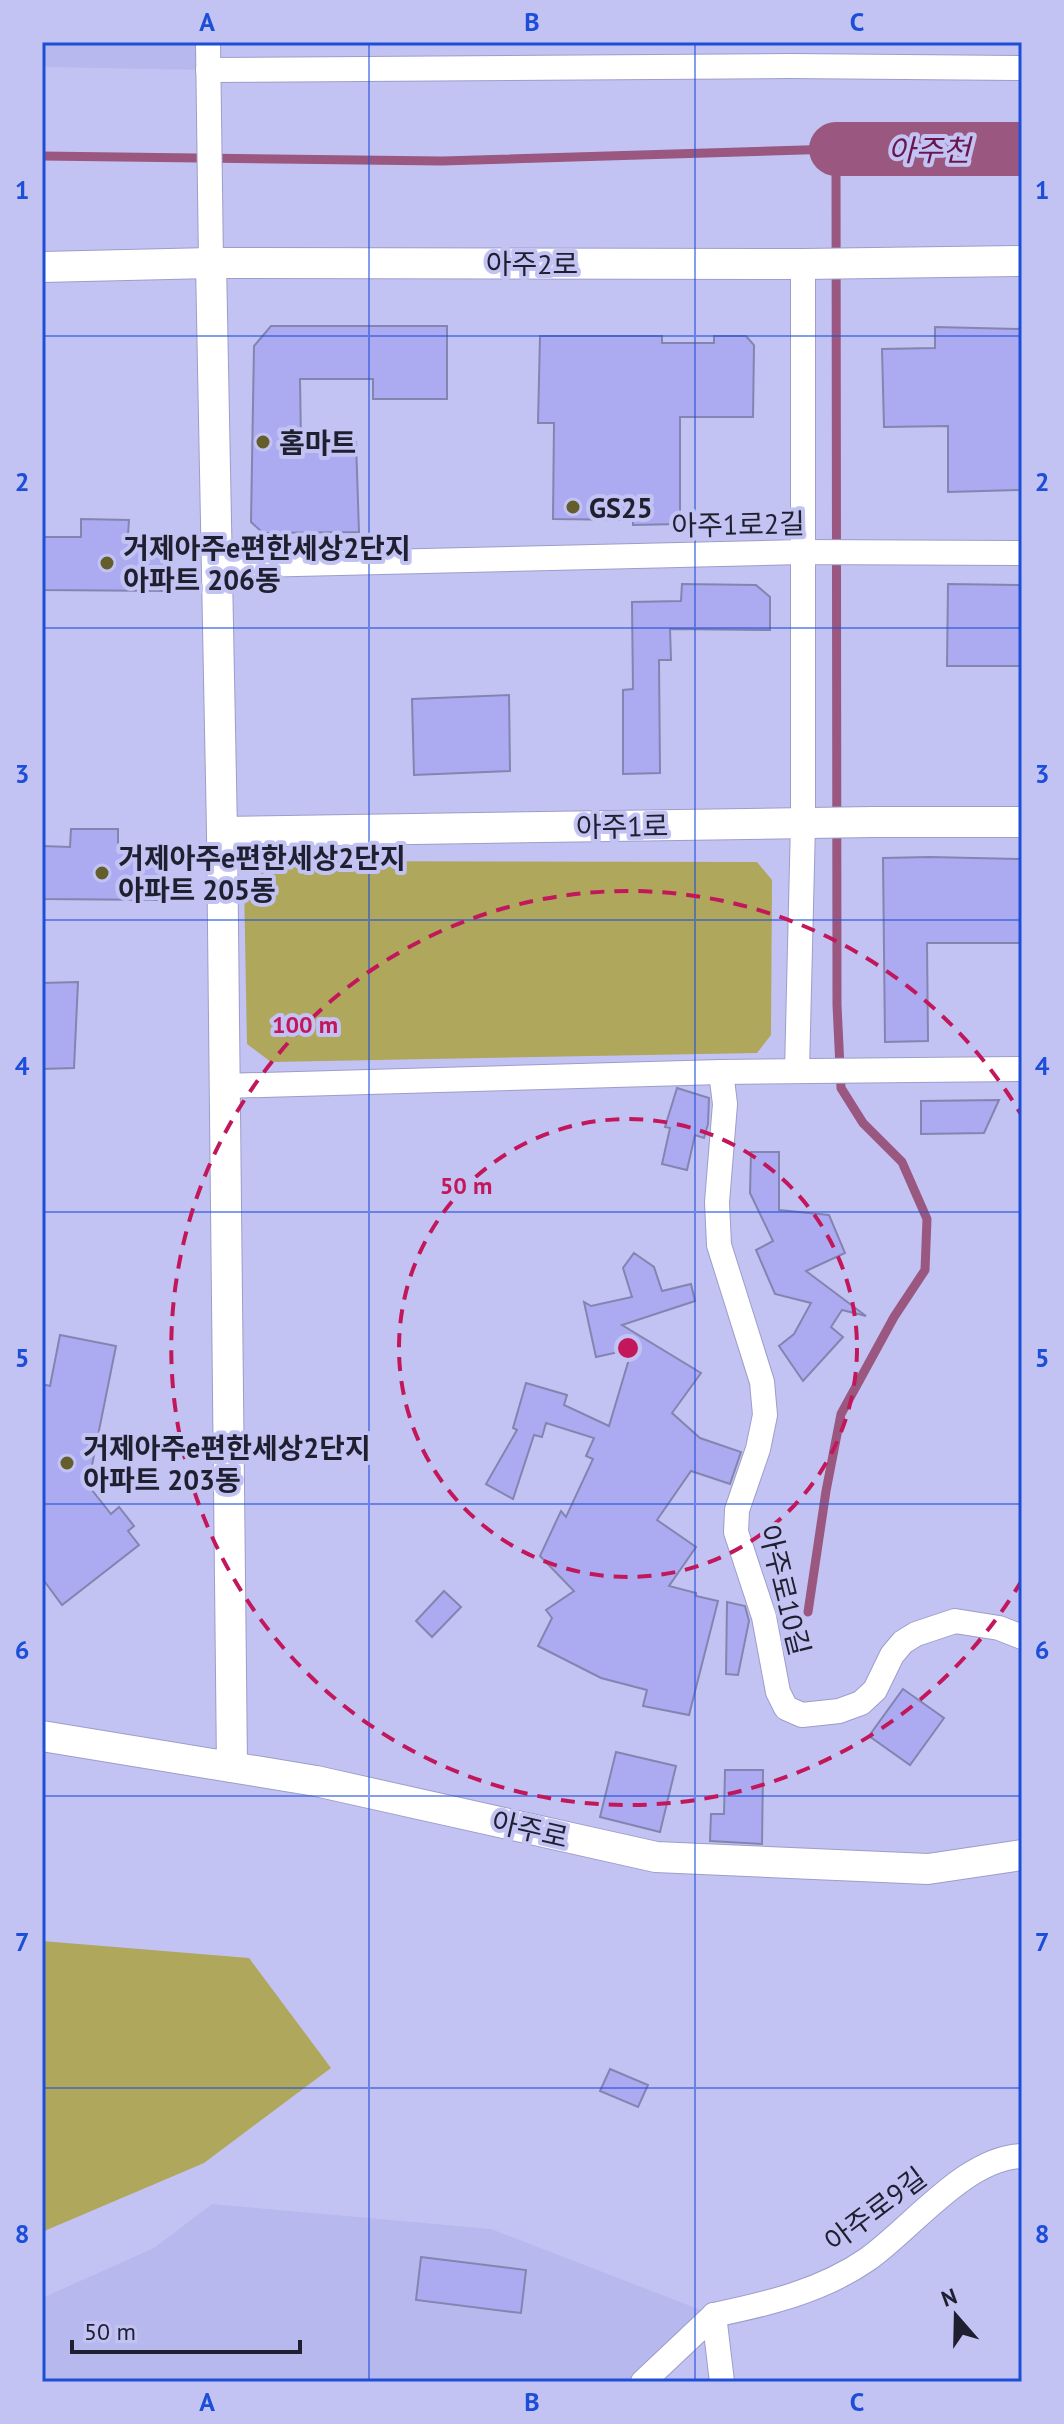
<svg xmlns="http://www.w3.org/2000/svg" width="1064" height="2424" viewBox="0 0 1064 2424" font-family="'PT Sans','Noto Sans KR',sans-serif">
  <rect width="100%" height="100%" fill="#c3c3f3"/>
  <g fill="#b7b8ee">
    <polygon points="42,42 208,42 208,70 42,67"/>
    <polygon points="212,2204 491,2229 714,2315 643,2382 42,2382 42,2298 154,2248"/>
  </g>
  <g fill="#aea75c">
    <polygon points="281,861 757,862 772,880 771,1035 757,1053 271,1062 247,1044 244,883"/>
    <polygon points="42,1941 249,1958 331,2068 204,2163 42,2232"/>
  </g>
  <g fill="none" stroke-linecap="round" stroke-linejoin="round">
    <polyline stroke="#9a5880" stroke-width="9" points="42,156 442,161 836,149 837,1005 841,1088 863,1123 902,1162 927,1219 925,1270 894,1317 841,1414 826,1491 808,1612"/>
    <polyline stroke="#9a5880" stroke-width="54" points="836,149 1022,149"/>
  </g>
  <g fill="#acabf2" stroke="#8484b0" stroke-width="2">
    <polygon points="271,326 447,326 447,399 373,399 373,379 300,379 301,442 356,442 359,532 263,533 251,522 254,346"/>
    <polygon points="935,327 1022,329 1022,490 948,492 948,426 884,427 882,349 935,348"/>
    <polygon points="540,336 662,336 662,343 714,343 714,336 746,336 754,345 753,417 680,417 680,524 633,525 633,520 553,519 554,423 538,423"/>
    <polygon points="81,519 129,520 128,535 172,536 171,591 42,590 42,537 81,537"/>
    <polygon points="682,584 756,585 770,597 770,630 670,629 671,660 659,660 660,773 623,774 623,690 633,689 632,602 681,601"/>
    <polygon points="948,584 1022,585 1022,666 947,666"/>
    <polygon points="509,695 510,771 414,775 412,699"/>
    <polygon points="71,829 118,829 118,845 162,845 161,900 42,899 42,846 70,847"/>
    <polygon points="930,857 1022,859 1022,943 927,943 928,1041 885,1042 883,858"/>
    <polygon points="78,982 74,1068 42,1069 42,983"/>
    <polygon points="677,1088 709,1098 708,1124 704,1138 695,1135 687,1170 662,1164 670,1128 665,1127"/>
    <polygon points="999,1100 984,1133 921,1134 921,1101"/>
    <polygon points="751,1152 779,1152 779,1210 829,1215 845,1253 806,1271 866,1316 842,1310 831,1327 843,1337 803,1381 779,1346 794,1334 811,1303 775,1294 756,1250 773,1241 750,1193"/>
    <polygon points="634,1253 654,1267 662,1291 691,1284 695,1301 622,1325 701,1373 672,1413 700,1438 741,1452 730,1484 691,1471 657,1520 696,1547 669,1586 696,1593 696,1596 718,1601 689,1715 643,1706 647,1690 601,1678 538,1646 552,1618 546,1610 574,1591 540,1556 561,1511 566,1517 593,1459 586,1456 594,1438 546,1423 542,1437 534,1435 513,1499 486,1484 517,1430 513,1428 526,1383 567,1395 564,1405 609,1426 632,1349 596,1357 584,1302 591,1306 632,1297 623,1268"/>
    <polygon points="60,1335 116,1346 88,1485 111,1514 119,1507 134,1526 128,1531 139,1545 62,1605 42,1578 42,1384 50,1386"/>
    <polygon points="444,1591 461,1607 432,1637 416,1621"/>
    <polygon points="727,1602 745,1606 749,1621 738,1675 726,1674"/>
    <polygon points="903,1689 944,1718 910,1765 869,1736"/>
    <polygon points="616,1752 676,1766 660,1832 600,1817"/>
    <polygon points="725,1770 763,1770 762,1844 710,1841 711,1814 724,1814"/>
    <polygon points="610,2069 648,2085 638,2107 600,2091"/>
    <polygon points="421,2257 526,2270 521,2313 416,2300"/>
  </g>
  <g fill="none" stroke-linecap="round" stroke-linejoin="round">
    <g stroke="#9d9dcb" stroke-width="26">
      <g id="minor">
        <polyline points="208,42 211,263"/>
        <polyline points="208,70 789,66 1022,68"/>
        <polyline points="216,566 802,552 1022,553"/>
        <polyline points="797,1071 803,823 803,264"/>
        <polyline points="721,1072 725,1104 717,1202 719,1245 762,1382 765,1415 758,1449 737,1510 736,1532 764,1617 778,1692 786,1708 802,1715 839,1711 861,1703 875,1690 892,1655 903,1642 916,1634 955,1621 999,1628 1022,1637"/>
        <polyline points="224,1086 721,1072 1022,1069"/>
        <path d="M 714,2315 C 767,2304 822,2291 868,2259 C 912,2228 966,2157 1022,2156"/>
        <polyline points="714,2315 722,2382"/>
        <polyline points="643,2382 714,2315"/>
      </g>
    </g>
    <g stroke="#9d9dcb" stroke-width="32">
      <g id="tertiary">
        <polyline points="211,263 222,832 232,1767"/>
        <polyline points="42,267 211,263 803,264 1022,261"/>
        <polyline points="222,832 873,822 1022,822"/>
        <polyline points="42,1736 316,1781 656,1857 928,1869 1022,1855"/>
      </g>
    </g>
    <use href="#minor" stroke="#fff" stroke-width="24"/>
    <use href="#tertiary" stroke="#fff" stroke-width="30"/>
  </g>
  <path fill="none" stroke="#1d4ed8" stroke-width="2" stroke-opacity="0.55" d="M 369,42 L 369,2382M 695,42 L 695,2382M 42,336 L 1022,336M 42,628 L 1022,628M 42,920 L 1022,920M 42,1212 L 1022,1212M 42,1504 L 1022,1504M 42,1796 L 1022,1796M 42,2088 L 1022,2088"/>
  <g fill="none" stroke="#c2185b" stroke-width="4" stroke-dasharray="14 10">
    <circle cx="628" cy="1348" r="229"/>
    <path d="M1022 1580A457 457 0 1 1 1022 1116"/>
  </g>
  <g fill="#635e2b" stroke="#c3c3f3" stroke-width="3">
    <circle cx="263" cy="442" r="8"/>
    <circle cx="573" cy="507" r="8"/>
    <circle cx="107" cy="563" r="8"/>
    <circle cx="102" cy="873" r="8"/>
    <circle cx="67" cy="1463" r="8"/>
  </g>
  <g text-anchor="middle" dominant-baseline="central" stroke-width="8" stroke-linejoin="round" paint-order="stroke">
    <g font-size="28" fill="#1f1f30" stroke="#c3c3f3">
      <text x="532" y="263">아주2로</text>
      <text transform="translate(738 524) rotate(-1)">아주1로2길</text>
      <text transform="translate(622 826) rotate(-1)">아주1로</text>
      <text transform="translate(785 1590) rotate(76)">아주로10길</text>
      <text transform="translate(530 1829) rotate(13)">아주로</text>
      <text transform="translate(875 2209) rotate(-37)">아주로9길</text>
    </g>
    <g font-size="28" font-weight="bold" fill="#1f1f30" stroke="#c3c3f3" text-anchor="start">
      <text x="279" y="442">홈마트</text>
      <text x="589" y="507">GS25</text>
      <text x="123" y="547">거제아주e편한세상2단지<tspan x="123" dy="32">아파트 206동</tspan></text>
      <text x="118" y="857">거제아주e편한세상2단지<tspan x="118" dy="32">아파트 205동</tspan></text>
      <text x="83" y="1447">거제아주e편한세상2단지<tspan x="83" dy="32">아파트 203동</tspan></text>
    </g>
    <g font-size="30" font-style="italic" fill="#69164e" stroke="#c3c3f3">
      <text x="929" y="149">아주천</text>
    </g>
  </g>
  <circle cx="628" cy="1348" r="12" fill="#c2185b" stroke="#c3c3f3" stroke-width="4"/>
  <g font-size="24" text-anchor="middle" font-weight="bold" fill="#c2185b" stroke="#c3c3f3" stroke-width="8" stroke-linejoin="round" paint-order="stroke">
    <text x="305" y="1033">100 m</text>
    <text x="466" y="1194">50 m</text>
  </g>
  <rect width="1064" height="2424" fill="none" stroke="#c3c3f3" stroke-width="88"/>
  <g transform="translate(956 2316) rotate(340)" stroke="#c3c3f3" stroke-width="6" paint-order="stroke">
  <path d="M0-6L14 30L0 20L-14 30Z" fill="#1f1f30"/>
  <text y="-12" font-size="22" font-weight="bold" text-anchor="middle" fill="#1f1f30">N</text>
  </g>
  <path d="M72 2340v12h228v-12" fill="none" stroke="#1f1f30" stroke-width="4"/>
  <text x="84" y="2340" font-size="24" fill="#1f1f30" stroke="#c3c3f3" stroke-width="6" paint-order="stroke">50 m</text>
  <rect x="44" y="44" width="976" height="2336" fill="none" stroke="#1d4ed8" stroke-width="3"/>
  <g font-size="26" text-anchor="middle" font-weight="bold" fill="#1d4ed8">
    <text x="207" y="31">A</text>
    <text x="532" y="31">B</text>
    <text x="857" y="31">C</text>
    <text x="22" y="199">1</text>
    <text x="1042" y="199">1</text>
    <text x="22" y="491">2</text>
    <text x="1042" y="491">2</text>
    <text x="22" y="783">3</text>
    <text x="1042" y="783">3</text>
    <text x="22" y="1075">4</text>
    <text x="1042" y="1075">4</text>
    <text x="22" y="1367">5</text>
    <text x="1042" y="1367">5</text>
    <text x="22" y="1659">6</text>
    <text x="1042" y="1659">6</text>
    <text x="22" y="1951">7</text>
    <text x="1042" y="1951">7</text>
    <text x="22" y="2243">8</text>
    <text x="1042" y="2243">8</text>
    <text x="207" y="2411">A</text>
    <text x="532" y="2411">B</text>
    <text x="857" y="2411">C</text>
  </g>
</svg>
